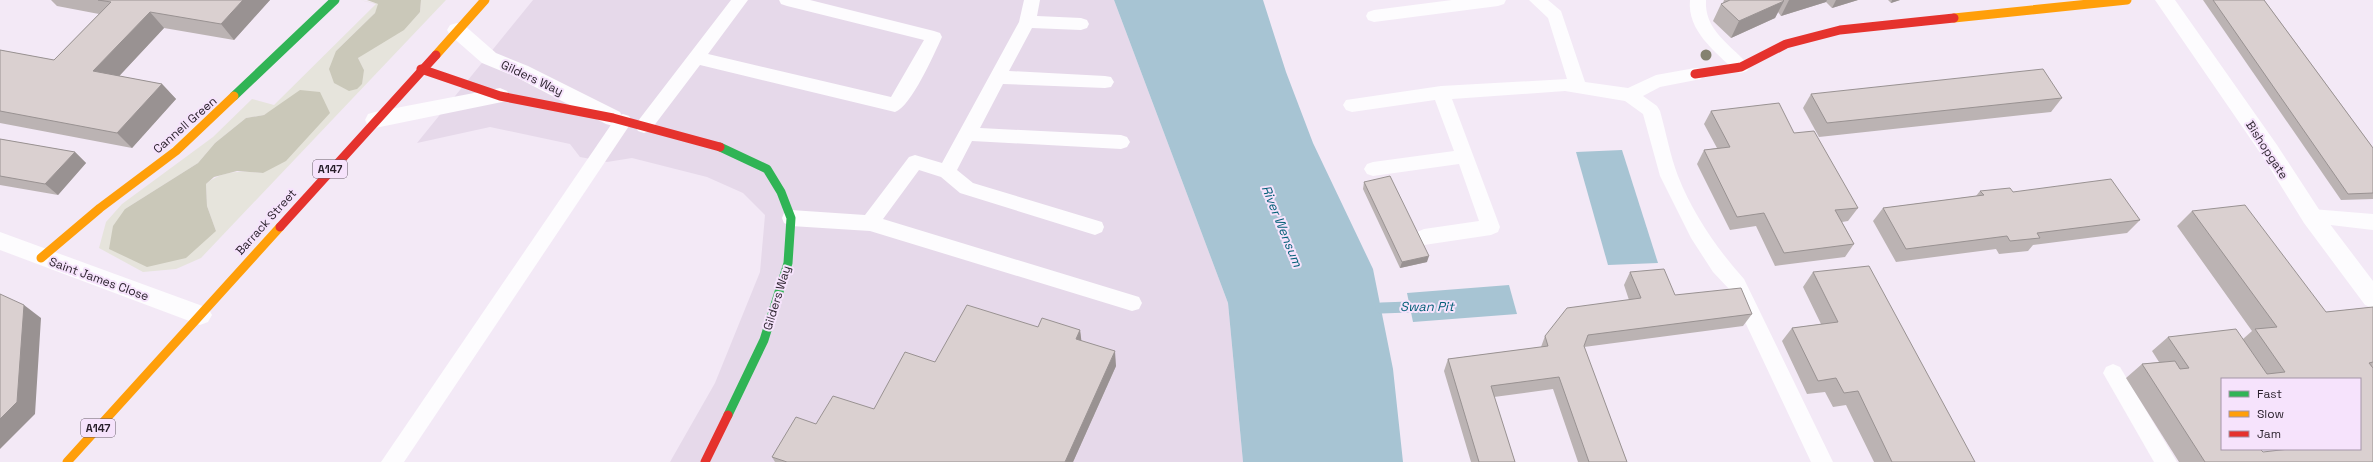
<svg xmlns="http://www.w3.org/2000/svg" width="2373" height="462" viewBox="0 0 2373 462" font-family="'Space Grotesk',sans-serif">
  <rect width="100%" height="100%" fill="#f3e9f6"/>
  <polygon fill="#e6d9ea" points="533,0 1114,0 1228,303 1243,462 670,462 715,383 760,272 765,215 743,193 707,177 632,158 607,162 580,157 570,144 490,127 417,143"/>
  <path fill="#e6e4dc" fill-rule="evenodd" d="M 360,0 L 379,4 L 375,13 L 336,51 L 364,70 L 358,58 L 420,12 L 421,0 L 446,0 L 201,258 L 176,269 L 143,272 L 99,248 L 106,222 L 122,204 L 213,137 L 252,99 L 274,105 L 376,4 ZM 278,107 L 263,173 C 242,171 223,170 206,184 L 207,206 L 216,231 L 125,209 L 198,163 L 215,143 L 246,118 L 264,115 Z"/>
  <g fill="#cac8b9">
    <polygon points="367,0 421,0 420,12 404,30 358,58 364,70 362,84 357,89 349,91 334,83 329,69 336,51 375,13 378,4"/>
    <polygon points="300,90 320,92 330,113 286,161 263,173 237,171 214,177 206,184 207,206 216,231 186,258 147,267 109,249 113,226 125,209 198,163 215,143 246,118 264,115"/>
  </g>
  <g fill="#a7c4d3">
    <polygon points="1114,0 1263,0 1286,72 1313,143 1373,269 1393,369 1403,462 1243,462 1228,303"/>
    <polygon points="1622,150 1658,263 1608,265 1576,152"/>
    <polygon points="1509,285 1517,314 1413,322 1407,293"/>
  </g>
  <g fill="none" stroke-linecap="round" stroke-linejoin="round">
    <polyline stroke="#a7c4d3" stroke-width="11" points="1381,308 1409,307"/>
    <g fill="#fdfcfe" fill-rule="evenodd">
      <path d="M 731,0 L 748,0 L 708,54 L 891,97 L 924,40 L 787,6 L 781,4 L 779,0 L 810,0 L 934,31 L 940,33 L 942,37 C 934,54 911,107 895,112 L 700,65 L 650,131 L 644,133 L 638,131 L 635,126 L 638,121 Z"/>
      <polygon points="1024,0 1040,0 1037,16 1081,18 1087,20 1089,24 1087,28 1081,30 1032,28 1009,71 1105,76 1111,77 1114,82 1111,87 1105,88 1003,84 980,128 1121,135 1127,137 1130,142 1127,147 1121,149 972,141 957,170 973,183 1102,222 1104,227 1102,232 1095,235 960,193 941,177 919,170 883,219 1139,297 1142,303 1139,309 1132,311 870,231 791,226 784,223 782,218 784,213 791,210 865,215 909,157 915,155 942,163 1019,22"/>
      <polygon points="1452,0 1506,0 1504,4 1498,6 1374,22 1368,20 1366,16 1368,12 1374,10"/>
      <path d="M 1529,0 L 1548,0 L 1561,11 L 1585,82 L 1628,88 L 1656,75 L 1695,68 L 1701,69 L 1704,74 L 1701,79 L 1660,87 L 1643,96 L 1657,106 L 1660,111 C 1666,132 1670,155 1678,176 C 1693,214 1717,249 1744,279 L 1833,462 L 1811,462 L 1730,290 L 1713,272 L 1691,238 L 1660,176 L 1643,114 L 1625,101 L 1565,91 L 1452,99 L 1500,227 L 1498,232 L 1491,235 L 1424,245 L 1417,242 L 1414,237 L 1417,232 L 1424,229 L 1479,221 L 1459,164 L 1373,176 L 1367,174 L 1364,169 L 1367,164 L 1373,162 L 1454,151 L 1435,100 L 1352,112 L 1346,110 L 1343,105 L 1346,100 L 1441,86 L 1567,79 L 1548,18 Z"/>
      <path d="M 1690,0 L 1706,0 C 1704,29 1729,44 1747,63 L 1750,67 L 1747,71 L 1741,73 L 1735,71 C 1715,51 1687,31 1690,0 Z"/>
      <polygon points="623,114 629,116 632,121 629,126 404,462 381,462 617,116"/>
      <polygon points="2312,209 2373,214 2373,230 2305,222 2303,217 2305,212"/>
      <polygon points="2113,364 2120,367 2177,462 2154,462 2103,373 2106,367"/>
    </g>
    <g fill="#fdfcfe" fill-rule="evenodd">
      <polygon points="2155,0 2175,0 2277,145 2320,211 2373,281 2373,308 2365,305 2304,223 2263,157"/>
      <polygon points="457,23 464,25 496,53 528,66 620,112 623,118 620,124 613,126 606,124 514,76 482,63 450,35 447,30 450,25"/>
      <polygon points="500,88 507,91 510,96 507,101 375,128 368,126 365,120 368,114 375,112"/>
      <polygon points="0,232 208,308 212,315 208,322 200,325 0,250"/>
    </g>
    <g stroke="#30b455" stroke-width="9">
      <polyline points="234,96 335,0"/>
      <polyline points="720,147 767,169 781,192 791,218 788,263 764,340 728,415"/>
    </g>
    <g stroke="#ff9f0a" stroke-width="9">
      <polyline points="1954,18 2127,0"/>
      <polyline points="436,55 485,0"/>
      <polyline points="41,258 100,208 176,151 234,96"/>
      <polyline points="67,462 280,227"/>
    </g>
    <g stroke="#e5322d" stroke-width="9">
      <polyline points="421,69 500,96 613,118 720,147"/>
      <polyline points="1695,74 1741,67 1786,44 1840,30 1954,18"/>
      <polyline points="280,227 436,55"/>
      <polyline points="705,462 728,415"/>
    </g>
  </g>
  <circle fill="#84826f" cx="1706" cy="55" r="5.5"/>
  <g fill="#bbb3b3" fill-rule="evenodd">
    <polygon points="51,0 270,0 234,40 164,28 119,76 162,84 176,99 132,148 0,123 0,50 54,60 99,14 57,6"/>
    <polygon points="1724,0 1858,0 1832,8 1826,2 1781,16 1778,12 1775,18 1731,38 1713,21 1721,4 1723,3"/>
    <polygon points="1888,0 1900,0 1891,3"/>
    <polygon points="2203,0 2264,0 2373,148 2373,199 2341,200"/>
    <polygon points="1811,94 2062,98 2051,112 1819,137 1803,108"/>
    <polygon points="1711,111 1794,133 1858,208 1848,221 1842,222 1854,244 1845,257 1775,266 1756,226 1730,230 1697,164 1704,150 1717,148 1704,124"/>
    <polygon points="0,139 75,152 86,163 58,195 0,185"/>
    <polygon points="1364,182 1427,262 1400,268 1363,189"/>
    <polygon points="1980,191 2013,192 2140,220 2127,233 2033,245 2028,251 1999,254 1996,249 1896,262 1873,221 1883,208 1976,196"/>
    <path d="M 2192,211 L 2326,312 L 2373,307 L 2373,462 L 2179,462 L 2126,378 L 2142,364 L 2159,362 L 2152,351 L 2168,337 L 2243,339 L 2252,331 L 2177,226 ZM 2222,379 L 2360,379 L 2360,449 L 2263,452 L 2222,449 Z"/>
    <polygon points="1630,272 1675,295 1752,314 1743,326 1584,347 1627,462 1578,462 1553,389 1494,397 1515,462 1471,462 1444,371 1448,359 1541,347 1545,336 1629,300 1624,285"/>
    <polygon points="1813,272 1975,462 1874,462 1846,405 1833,407 1825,392 1807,394 1782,341 1792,328 1821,324 1803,287"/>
    <polygon points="1038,327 1080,330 1081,340 1116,366 1073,462 775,462 772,457 816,424 874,409 935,362"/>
  </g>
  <g fill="#999292">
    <polygon points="243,0 270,0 234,40 221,24"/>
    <polygon points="1789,0 1827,0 1826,2 1781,16"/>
    <polygon points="1836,0 1858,0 1832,8"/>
    <polygon points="1892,0 1900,0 1891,3"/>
    <polygon points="1784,1 1775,18 1731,38 1739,21"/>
    <polygon points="150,12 164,28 109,87 93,71"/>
    <polygon points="162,84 176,99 132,148 117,133"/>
    <polygon points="75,152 86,163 58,195 45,184"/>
    <polygon points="1429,256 1427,262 1400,268 1402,262"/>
    <polygon points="24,305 41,318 35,414 0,449 0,419"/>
    <polygon points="1080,330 1082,345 1076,339"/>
    <polygon points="1115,351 1116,366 1073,462 1065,462"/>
  </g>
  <g fill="#dad0d0" stroke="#999292" fill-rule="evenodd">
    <polygon points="98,0 243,0 221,24 150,12 93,71 162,84 117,133 0,111 0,50 54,60 111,2"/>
    <polygon points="1730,0 1783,0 1784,1 1739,21 1721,4"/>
    <polygon points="2213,0 2264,0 2373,148 2373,193 2348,194"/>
    <polygon points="2043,69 2062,98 1827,123 1811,94"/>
    <polygon points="1779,103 1794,133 1814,131 1858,208 1835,210 1854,244 1784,253 1764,213 1737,217 1704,150 1730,147 1711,111"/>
    <polygon points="0,139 75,152 45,184 0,176"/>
    <polygon points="1390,176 1429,256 1402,262 1364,182"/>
    <polygon points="2111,179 2140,220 2037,233 2040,238 2010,241 2007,236 1906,249 1883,208 1984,195 1980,191 2010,188 2013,192"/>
    <path d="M 2245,205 L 2326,312 L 2373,307 L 2373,362 L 2369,363 L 2373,368 L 2373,462 L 2205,462 L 2142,364 L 2175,361 L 2180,369 L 2189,368 L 2168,337 L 2236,329 L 2267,374 L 2285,372 L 2255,329 L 2277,327 L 2192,211 ZM 2222,379 L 2360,379 L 2360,449 L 2289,449 L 2263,452 L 2260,449 L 2222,449 Z"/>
    <polygon points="1869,266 1975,462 1892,462 1858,391 1844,393 1836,378 1818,381 1792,328 1838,322 1813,272"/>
    <polygon points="1664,269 1675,295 1741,288 1752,314 1588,335 1584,346 1627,462 1589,462 1559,377 1491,386 1515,462 1479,462 1448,359 1548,346 1545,336 1567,308 1641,298 1630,272"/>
    <polygon points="0,294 24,305 17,402 0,419"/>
    <polygon points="967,305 1038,327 1042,318 1080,330 1076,339 1115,351 1065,462 787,462 772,457 796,417 816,424 833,396 874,409 905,352 935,362"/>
  </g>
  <g text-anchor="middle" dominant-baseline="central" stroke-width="4" stroke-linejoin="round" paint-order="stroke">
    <g fill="#f6e3fc" stroke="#665a69" stroke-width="1">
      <rect x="313" y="160" width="34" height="18" rx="3"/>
      <rect x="81" y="419" width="34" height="18" rx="3"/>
    </g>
    <g font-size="11" font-weight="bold" fill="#281f2a">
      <text x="330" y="169">A147</text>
      <text x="98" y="428">A147</text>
    </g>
    <g font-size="12" fill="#281f2a" stroke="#f6e3fc">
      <text transform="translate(532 78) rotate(25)">Gilders Way</text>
      <text transform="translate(185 125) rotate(-41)">Cannell Green</text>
      <text transform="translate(2267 150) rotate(57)">Bishopgate</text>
      <text transform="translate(266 222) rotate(-48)">Barrack Street</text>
      <text transform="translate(99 279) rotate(20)">Saint James Close</text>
      <text transform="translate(777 298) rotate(-73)">Gilders Way</text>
    </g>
    <g font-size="13" font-style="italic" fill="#025f77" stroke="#f6e3fc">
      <text transform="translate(1282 226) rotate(68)">River Wensum</text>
      <text x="1427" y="306">Swan Pit</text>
    </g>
  </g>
  <rect x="2221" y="378" width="140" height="72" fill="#f6e3fc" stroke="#a495a8"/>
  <rect x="2229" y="391" width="20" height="6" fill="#30b455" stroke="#a495a8"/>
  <text x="2257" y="398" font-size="12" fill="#281f2a">Fast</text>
  <rect x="2229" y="411" width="20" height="6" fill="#ff9f0a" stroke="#a495a8"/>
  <text x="2257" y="418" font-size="12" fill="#281f2a">Slow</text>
  <rect x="2229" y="431" width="20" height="6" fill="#e5322d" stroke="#a495a8"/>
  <text x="2257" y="438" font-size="12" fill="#281f2a">Jam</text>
</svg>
